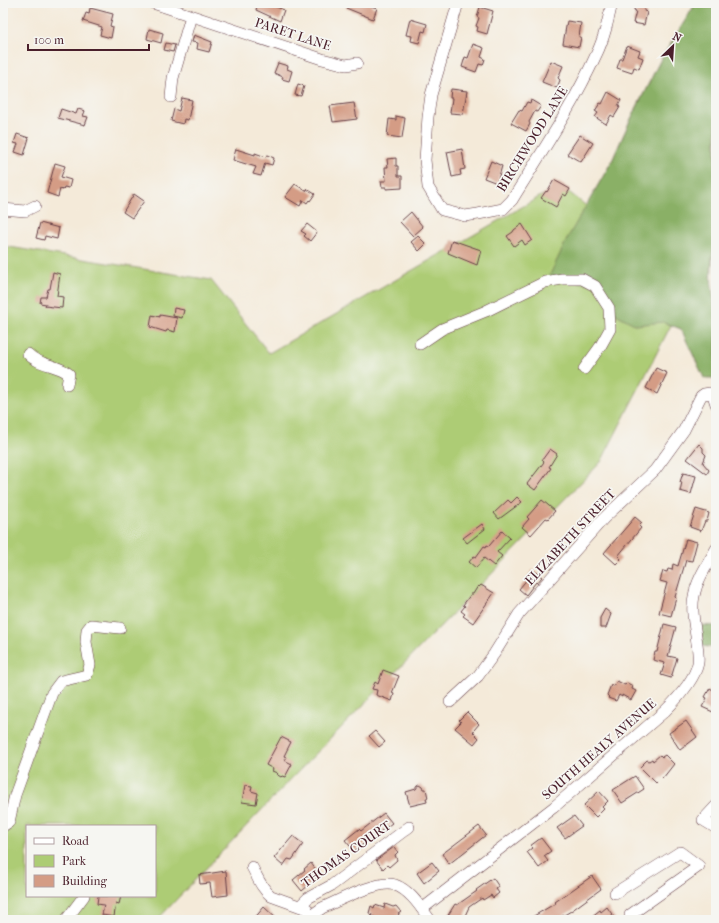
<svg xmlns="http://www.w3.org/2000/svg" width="719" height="923" viewBox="0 0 719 923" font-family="'IM FELL French Canon',serif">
  <rect width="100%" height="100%" fill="#f6f6f2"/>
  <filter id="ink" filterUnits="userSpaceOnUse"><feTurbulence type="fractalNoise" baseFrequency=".025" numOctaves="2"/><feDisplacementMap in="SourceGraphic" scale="8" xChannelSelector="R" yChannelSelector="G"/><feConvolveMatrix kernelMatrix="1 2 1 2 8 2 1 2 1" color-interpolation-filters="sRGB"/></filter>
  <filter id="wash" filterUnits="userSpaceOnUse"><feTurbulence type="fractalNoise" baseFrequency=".012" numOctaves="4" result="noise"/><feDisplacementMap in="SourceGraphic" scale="16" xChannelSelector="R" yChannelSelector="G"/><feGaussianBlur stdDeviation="0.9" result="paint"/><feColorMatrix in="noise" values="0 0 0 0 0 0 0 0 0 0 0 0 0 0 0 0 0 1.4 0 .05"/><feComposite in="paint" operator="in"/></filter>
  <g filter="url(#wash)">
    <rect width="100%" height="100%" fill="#f4ead9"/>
    <path fill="#adcc74" stroke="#7c7650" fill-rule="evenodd" d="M 696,3 L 716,3 L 716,244 L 713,252 L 711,282 L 689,290 L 601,462 L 292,778 L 157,920 L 3,920 L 3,246 L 211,280 L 269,353 L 560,185 L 672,274 L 597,187 L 612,161 L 628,125 L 660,61 ZM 27,826 L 155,826 L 155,896 L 27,896 Z"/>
    <g fill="#8ab066" stroke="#6a6848">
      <path d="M 696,3 L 716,3 L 716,244 C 705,269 715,296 716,322 C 717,340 716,359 716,378 L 704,378 L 681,329 L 663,322 L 636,325 L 614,313 L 597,285 L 549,277 L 568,237 L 612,161 L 628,125 L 660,61 Z"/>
      <polygon points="699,625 716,626 716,648 702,646"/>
    </g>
    <g id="blocks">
      <g fill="#d49c85">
        <polygon points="258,3 270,3 269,4 284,10 280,21 256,10"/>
        <polygon points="347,3 372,3 371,6 377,8 373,19 346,8"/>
        <polygon points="635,3 645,3 644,11 647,12 644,25 633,23 636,11 634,10"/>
        <polygon points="480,7 493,11 487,34 477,31 478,27 476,26 479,18 477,17"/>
        <polygon points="90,8 113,14 110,26 113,27 111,38 100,35 102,27 83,21 86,13 89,14"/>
        <polygon points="410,19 427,24 425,32 422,31 419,43 411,41 412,36 406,35"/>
        <polygon points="567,21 581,23 579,37 581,37 579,47 563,44"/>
        <polygon points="149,29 163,33 161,43 147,39"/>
        <polygon points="194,35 212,42 209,52 197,49 198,43 192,42"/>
        <polygon points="166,43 175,45 173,52 164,50"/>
        <polygon points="473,44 484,48 481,57 485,59 483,65 479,64 476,72 462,67 465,57 468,58"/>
        <polygon points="627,46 640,51 638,56 643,58 639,69 634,67 632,73 617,68 620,59 622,59"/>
        <polygon points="551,61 563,66 558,78 560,80 557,88 542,82"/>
        <polygon points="278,63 288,66 287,69 292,71 289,81 282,79 283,77 274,73"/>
        <polygon points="298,84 304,86 301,96 295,95"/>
        <polygon points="451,89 467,91 463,114 450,113 452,98 450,98"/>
        <polygon points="608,92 621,100 618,106 620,107 614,117 611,115 606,124 595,117 598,113 595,111 600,103 602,104"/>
        <polygon points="182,98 192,100 188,120 184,119 183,124 171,121 174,109 179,111"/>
        <polygon points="531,100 541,106 537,112 535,111 529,122 530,124 526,131 511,123 519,110 522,111 527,102 530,103"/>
        <polygon points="354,103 357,119 333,122 330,106"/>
        <polygon points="61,109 76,114 78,109 85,111 83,116 88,117 85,125 58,118"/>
        <polygon points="396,116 405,118 402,138 387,136 389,119 396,120"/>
        <polygon points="17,134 29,138 24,155 15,152 18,144 14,143"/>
        <polygon points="580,135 593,143 581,162 567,154"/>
        <polygon points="236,149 255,155 255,153 266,157 267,155 274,158 272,165 265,163 261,176 253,174 256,167 233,160"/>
        <polygon points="462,149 465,169 460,170 461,175 452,177 447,152"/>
        <polygon points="396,158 396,166 398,166 398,176 402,176 402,188 386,189 386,187 382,187 381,181 386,181 385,167 388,167 387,159"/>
        <polygon points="491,161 502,166 497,183 484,178"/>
        <polygon points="55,163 65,166 61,177 71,180 69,188 64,187 63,190 60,189 58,197 47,193"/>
        <polygon points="554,180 570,189 566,196 563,194 556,207 541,198 546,191 547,192"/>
        <polygon points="295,184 306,191 307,189 315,194 310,201 309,200 307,203 303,200 300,206 285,197"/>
        <polygon points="134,194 144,201 132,218 123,212"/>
        <polygon points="411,212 423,227 413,236 400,222"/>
        <polygon points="40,223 59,228 57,239 45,236 44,240 36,238"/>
        <polygon points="307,224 317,232 310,241 304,236 306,234 301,231"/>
        <polygon points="522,224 532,240 525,245 522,240 514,246 507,236 513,232 514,230"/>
        <polygon points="418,236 426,244 419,251 411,242"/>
        <polygon points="452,240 481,250 477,265 448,253"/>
        <polygon points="53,272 60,274 57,296 63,297 62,308 45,306 46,304 40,303 41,297 46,297 48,289 50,289"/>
        <polygon points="174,308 184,310 182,318 173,316"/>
        <polygon points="152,315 160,317 160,315 177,318 175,332 167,330 166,332 150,327"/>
        <polygon points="656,368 667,373 657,394 646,388"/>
        <polygon points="699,444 703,448 703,452 706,455 703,463 709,470 707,474 687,459"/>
        <polygon points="550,449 557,454 549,467 551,468 535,490 527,484 544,462 542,460"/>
        <polygon points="683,473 696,476 691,494 680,491 682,482 680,482"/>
        <polygon points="517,497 522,502 499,519 494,513 508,500 511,503"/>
        <polygon points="542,500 555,511 548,519 546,518 531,535 522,527 529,519 527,517"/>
        <polygon points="696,509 709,513 707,521 705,521 701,531 690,527"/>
        <polygon points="635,517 642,523 639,526 641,528 618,556 621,559 616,564 604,553"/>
        <polygon points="482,524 485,529 467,543 463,538"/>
        <polygon points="502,531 510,538 497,552 502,556 494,566 484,558 476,568 469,562 474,556 476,557 484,546 486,547 487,545 489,546"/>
        <polygon points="686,539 697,542 692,561 686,560 675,597 676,598 671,616 659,613 667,583 660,581 663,571 667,572 668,569 672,570 673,564 678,566"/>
        <polygon points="533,570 542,577 537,583 536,582 526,595 519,589 529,577 528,576"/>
        <polygon points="481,585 494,593 473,623 463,616 465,614 461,611 465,606 463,605 471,594 473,594 478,586 479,587"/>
        <polygon points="605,609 611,614 606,628 600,628 600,618"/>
        <polygon points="664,624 676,627 668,656 677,658 671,678 661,675 665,663 653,660 655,652 657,652"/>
        <polygon points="383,670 399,676 392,693 394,694 392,701 376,695 377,690 372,689 375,682 378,684"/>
        <polygon points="617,681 625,685 627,683 633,686 632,689 636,691 631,700 622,695 622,697 619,695 616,701 608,698 609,697 607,695 611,685 614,686"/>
        <polygon points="710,688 716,692 716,706 713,712 702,707 707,698 705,697"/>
        <polygon points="467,712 479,724 474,730 475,731 473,732 479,738 474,744 455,728 461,722 459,720"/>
        <polygon points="686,721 697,737 680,750 669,733"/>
        <polygon points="375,731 385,742 379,747 369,736"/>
        <polygon points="281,737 291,742 284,756 286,757 284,760 292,764 285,777 282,776 281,777 276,774 277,773 272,771 273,769 266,765"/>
        <polygon points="660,755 662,757 665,755 674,764 663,778 662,777 656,783 640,767 647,760 649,761 652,759 653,761"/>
        <polygon points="635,776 644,789 622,803 613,790"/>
        <polygon points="245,785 252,786 251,791 258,793 256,804 242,802"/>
        <polygon points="420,785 423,787 424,789 426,789 428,798 426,798 427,802 410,806 406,792 416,789 418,786"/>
        <polygon points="599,791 608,801 602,807 604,809 596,817 584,805"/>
        <polygon points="384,813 392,823 354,851 345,840 359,829 361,831"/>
        <polygon points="574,816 582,826 565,838 557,828"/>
        <polygon points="479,826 486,835 449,864 442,854"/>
        <polygon points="293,836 303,844 292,860 288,859 283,866 274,858"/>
        <polygon points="541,838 551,851 544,856 548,861 539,868 527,852 532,848 530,846"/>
        <polygon points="394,847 398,852 395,855 397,860 389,867 387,865 383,869 376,860"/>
        <polygon points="432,862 439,871 424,883 417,873"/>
        <polygon points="311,863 319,874 316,877 317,878 302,891 293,880 305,870 304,869"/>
        <polygon points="226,871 228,895 212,897 210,883 200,884 199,875"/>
        <polygon points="592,876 601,889 571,911 556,920 527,920 556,903 555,902"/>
        <polygon points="493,878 499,887 496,889 499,893 493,898 491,895 483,900 482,898 469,907 463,920 452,920 447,917 455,904 457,905 477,891 476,890"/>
        <polygon points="98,896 121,896 119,904 116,903 114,917 102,915 104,905 97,904"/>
        <polygon points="385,904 393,907 396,906 401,912 398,914 403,920 383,920 371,916 372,914 369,913 371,906 374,908 375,905 384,908"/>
        <polygon points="264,907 278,920 253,920"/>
        <polygon points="607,907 616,920 587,920 600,910 601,912"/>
      </g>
    </g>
  </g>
  <g filter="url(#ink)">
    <use href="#blocks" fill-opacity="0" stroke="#643d45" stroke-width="1"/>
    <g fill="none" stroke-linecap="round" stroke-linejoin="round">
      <g stroke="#643d45" stroke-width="12">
        <g id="minor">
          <polyline points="153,3 322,59 346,65 357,63"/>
          <path d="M 458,3 L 431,95 L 428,117 L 425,160 L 428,187 L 442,210 L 465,216 L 478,214 L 503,209 L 512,200 C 541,153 573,106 596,55 C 604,39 608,21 612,3"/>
          <polyline points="171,97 173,78 191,16"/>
          <polyline points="3,209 25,211 35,206"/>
          <polyline points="420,344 442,329 486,311 545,282 562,279 582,279 595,286 609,308 610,329 600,347 584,369"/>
          <path d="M 28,354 C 39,366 57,364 69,374 L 67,385"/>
          <polyline points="450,702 478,676 494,654 519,614 603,519 655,470 684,430 701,396 704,394 710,393 713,395 716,404"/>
          <polyline points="716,806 703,820 716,828"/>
          <polyline points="3,826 9,822 15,795 52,693 61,681 87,675 90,665 86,642 87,630 91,625 120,628"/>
          <path d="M 252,867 C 258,878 261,888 271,896 L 307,909"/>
          <polyline points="615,893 680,852 699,866 630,915"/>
          <polyline points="300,906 308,898 332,885 409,827"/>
          <path d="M 422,909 L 554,807 L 665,711 C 676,700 695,679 698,663 C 699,654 697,645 696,636 C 694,623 691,609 694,596 C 697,579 708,564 716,549"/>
          <polyline points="66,920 84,896"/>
          <path d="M 307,920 L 315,913 L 322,908 C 338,901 379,879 395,885 C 410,890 421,908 430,920"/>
        </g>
      </g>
      <use href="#minor" stroke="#fff" stroke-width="11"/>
    </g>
  </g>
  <g text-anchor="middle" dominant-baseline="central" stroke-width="3.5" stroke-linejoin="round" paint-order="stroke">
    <g font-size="13" fill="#4a1f2b" stroke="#f6f6f2">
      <text transform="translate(293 34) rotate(18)">PARET LANE</text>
      <text transform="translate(532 139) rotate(-58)">BIRCHWOOD LANE</text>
      <text transform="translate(570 537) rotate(-47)">ELIZABETH STREET</text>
      <text transform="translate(599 749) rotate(-41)">SOUTH HEALY AVENUE</text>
      <text transform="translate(346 854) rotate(-35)">THOMAS COURT</text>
    </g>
  </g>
  <rect width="719" height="923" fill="none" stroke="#f6f6f2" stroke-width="16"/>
  <rect x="26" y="825" width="130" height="72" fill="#f6f6f2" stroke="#b1a0a2"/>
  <rect x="34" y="838" width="20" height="6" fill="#ffffff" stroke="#b1a0a2"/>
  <text x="62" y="845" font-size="12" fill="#4a1f2b">Road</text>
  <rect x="34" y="855" width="20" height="12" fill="#adcc74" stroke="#b1a0a2"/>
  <text x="62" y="865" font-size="12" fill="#4a1f2b">Park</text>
  <rect x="34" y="875" width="20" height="12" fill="#d49c85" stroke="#b1a0a2"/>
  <text x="62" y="885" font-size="12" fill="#4a1f2b">Building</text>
  <g transform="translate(673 46) rotate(25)" stroke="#f6f6f2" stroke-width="3" paint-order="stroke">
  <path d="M0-3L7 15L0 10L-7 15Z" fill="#4a1f2b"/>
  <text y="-6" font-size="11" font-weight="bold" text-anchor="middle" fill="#4a1f2b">N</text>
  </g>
  <path d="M28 44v6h121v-6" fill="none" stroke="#4a1f2b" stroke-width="2"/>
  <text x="34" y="44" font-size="12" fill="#4a1f2b" stroke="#f6f6f2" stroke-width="3" paint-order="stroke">100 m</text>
</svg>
